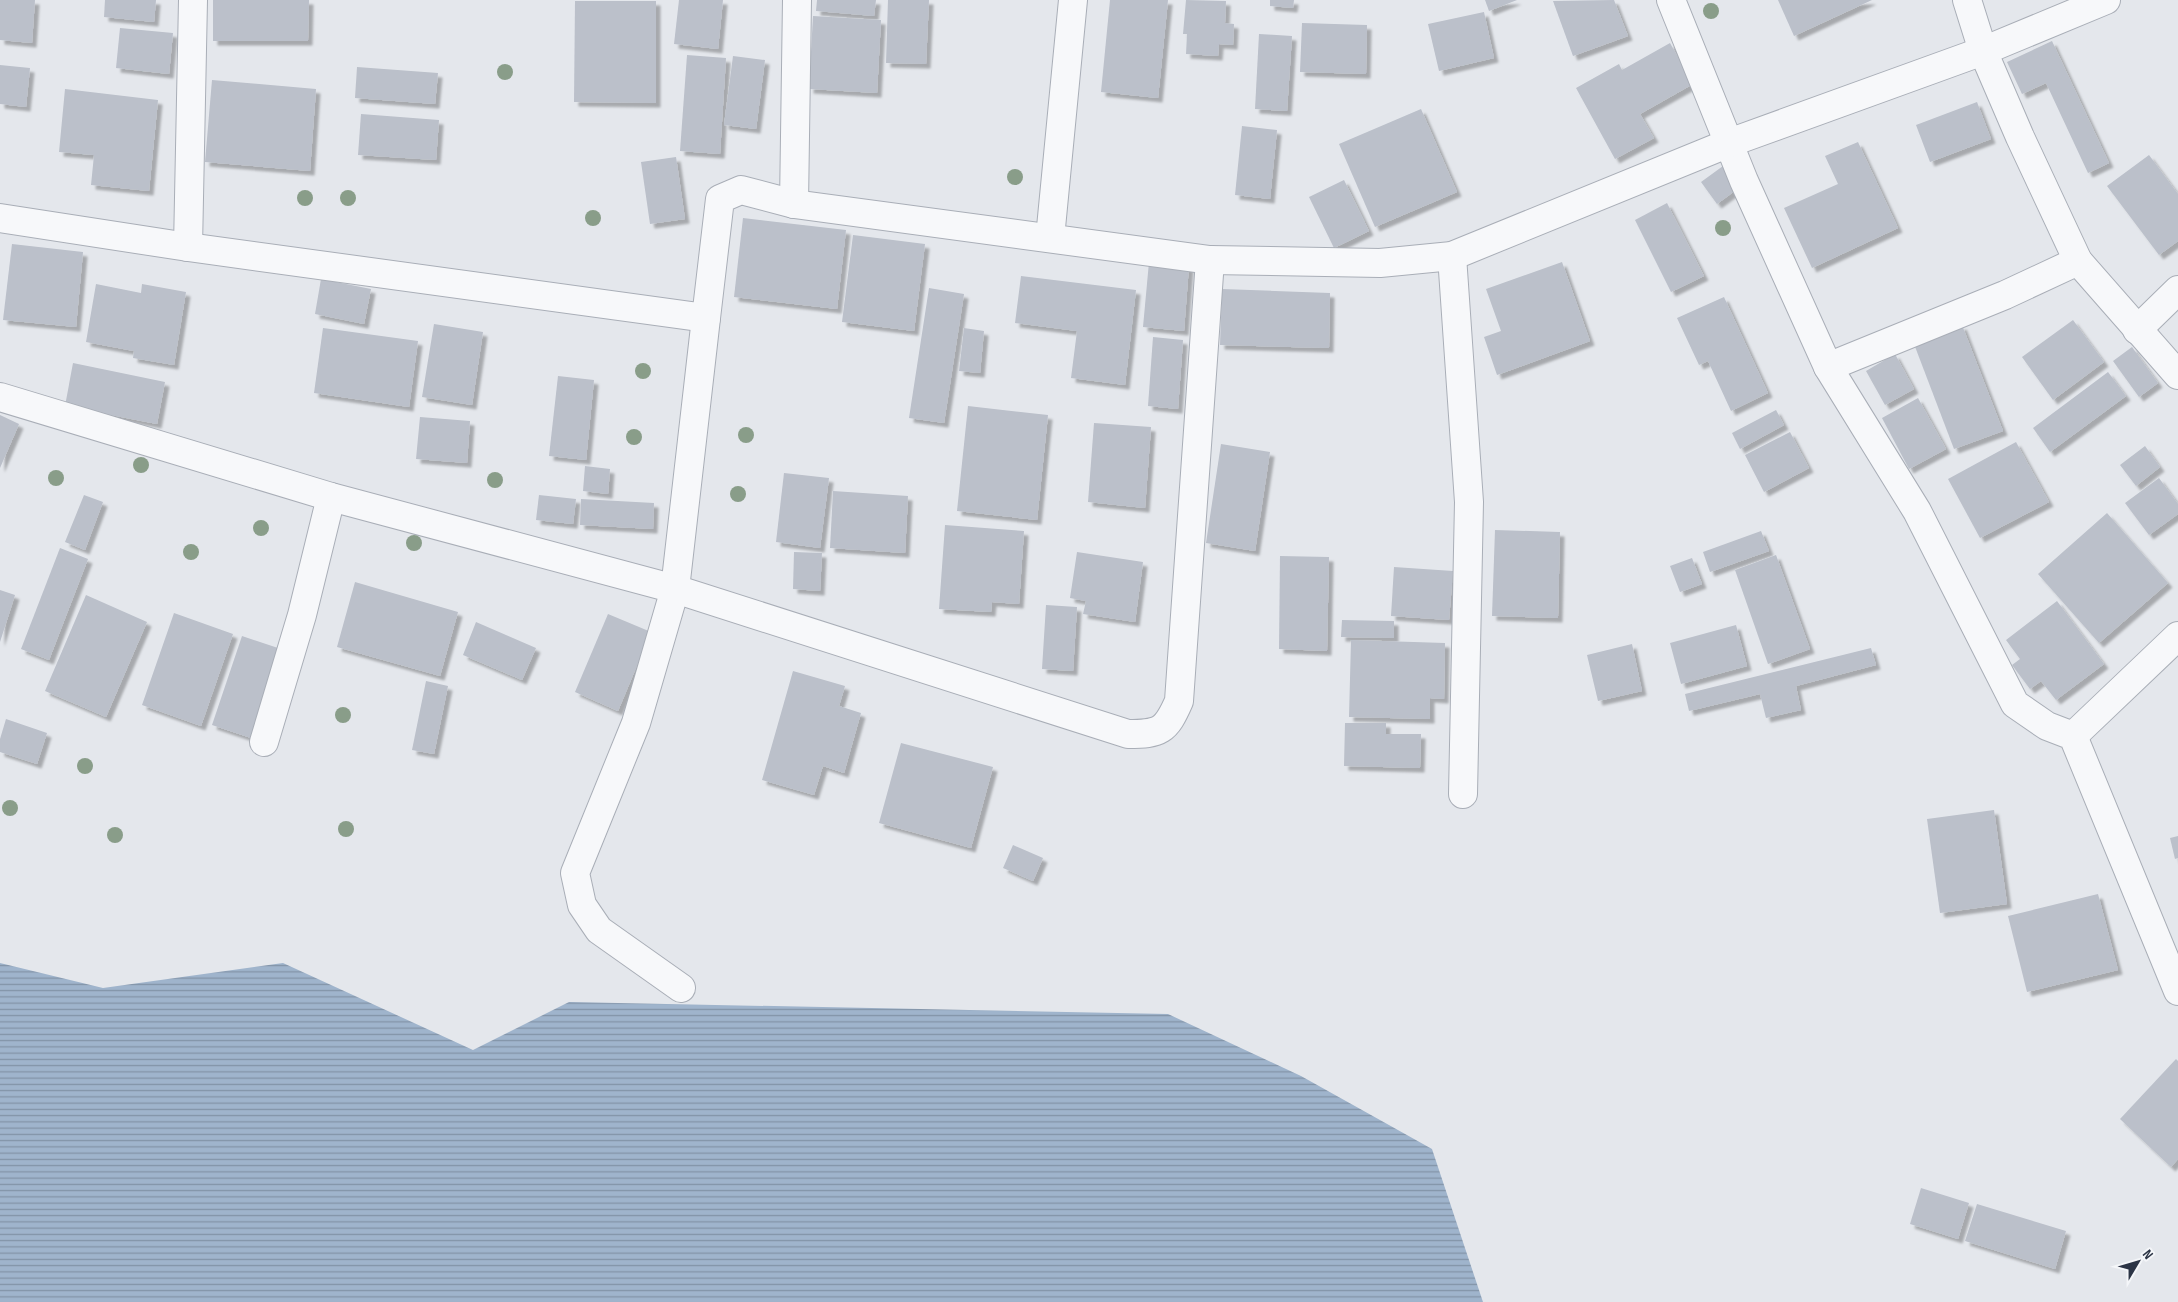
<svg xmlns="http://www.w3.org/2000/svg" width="2178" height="1302" viewBox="0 0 2178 1302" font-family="'Sofia Sans Condensed',sans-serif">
  <defs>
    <pattern id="water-rules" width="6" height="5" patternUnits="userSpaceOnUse" patternTransform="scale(1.25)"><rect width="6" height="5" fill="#9fb4cc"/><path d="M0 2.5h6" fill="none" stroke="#8293a7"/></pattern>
    <filter id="shadow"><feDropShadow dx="4.5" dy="4.5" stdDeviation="1" flood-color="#0004"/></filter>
  </defs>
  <rect width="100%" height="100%" fill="#e4e7ec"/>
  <polygon fill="url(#water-rules)" points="0,963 103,988 283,963 473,1050 569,1002 1168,1014 1301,1076 1432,1149 1483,1302 0,1302"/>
  <g fill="#bbc0ca" filter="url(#shadow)">
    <polygon points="0,0 35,0 32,43 0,40"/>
    <polygon points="105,0 156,0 154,22 104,17"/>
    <polygon points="213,0 309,0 308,41 213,41"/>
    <polygon points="679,0 723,0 718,49 674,44"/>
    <polygon points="817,0 876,0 874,16 816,11"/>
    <polygon points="888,0 929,0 926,64 886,63"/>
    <polygon points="1110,0 1168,0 1158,98 1101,92"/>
    <polygon points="1186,0 1226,1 1225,23 1234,24 1233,45 1219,44 1218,56 1186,54 1187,34 1183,34"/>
    <polygon points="1270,0 1294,0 1293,8 1270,6"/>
    <polygon points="1485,0 1517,0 1489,11"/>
    <polygon points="1614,0 1628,36 1573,56 1553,1"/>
    <polygon points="1778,0 1872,0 1794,36"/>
    <polygon points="575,1 656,1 656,103 574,102"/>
    <polygon points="1484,12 1494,58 1439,71 1428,24"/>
    <polygon points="813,16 881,20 877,93 809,89"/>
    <polygon points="1302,23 1367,25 1366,74 1300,72"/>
    <polygon points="120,28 173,33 169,74 116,68"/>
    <polygon points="1259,34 1292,36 1287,111 1255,109"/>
    <polygon points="2052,41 2109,163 2088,173 2046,83 2022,94 2007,62"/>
    <polygon points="1670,43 1693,84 1640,114 1654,138 1615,159 1576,88 1619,64 1622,70"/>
    <polygon points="687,55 726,58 720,154 680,151"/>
    <polygon points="733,56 765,60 756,129 724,125"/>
    <polygon points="0,65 30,68 26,107 0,104"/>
    <polygon points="357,67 438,73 435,104 355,98"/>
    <polygon points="212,80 316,89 310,171 205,162"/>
    <polygon points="65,89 158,100 149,191 91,185 94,155 59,152"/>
    <polygon points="1977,102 1991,139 1930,162 1916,125"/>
    <polygon points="1421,109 1457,192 1375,227 1339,144"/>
    <polygon points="361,114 439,120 436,160 358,155"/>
    <polygon points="1242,126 1277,130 1270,199 1235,195"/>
    <polygon points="1858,142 1898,228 1812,268 1784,208 1838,184 1825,156"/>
    <polygon points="2149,155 2178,194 2178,241 2159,255 2107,186"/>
    <polygon points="676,157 685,219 650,224 641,162"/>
    <polygon points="1723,166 1740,187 1717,204 1701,182"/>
    <polygon points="1344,180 1369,231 1334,248 1309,197"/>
    <polygon points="1667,203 1704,276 1671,292 1635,220"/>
    <polygon points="743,218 846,230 837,309 734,297"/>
    <polygon points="853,235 925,244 914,331 842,322"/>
    <polygon points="12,244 83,252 76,327 3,320"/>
    <polygon points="1149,262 1189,266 1184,331 1143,327"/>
    <polygon points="1562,262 1590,341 1497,375 1484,337 1501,331 1486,289"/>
    <polygon points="1021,276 1136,290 1125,385 1071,378 1077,331 1015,323"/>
    <polygon points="321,279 371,289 364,324 315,314"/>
    <polygon points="96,284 141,293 142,284 186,292 174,365 133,358 134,351 86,342"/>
    <polygon points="929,288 964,294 944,423 909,418"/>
    <polygon points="1222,289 1330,293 1329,348 1220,345"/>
    <polygon points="1724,297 1768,393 1731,411 1708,361 1699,365 1677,318"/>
    <polygon points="2073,320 2104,362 2053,400 2022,357"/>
    <polygon points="434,324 483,332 472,405 422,397"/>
    <polygon points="1962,325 2003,431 1954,449 1914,344"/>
    <polygon points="323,328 418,341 409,407 314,393"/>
    <polygon points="964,328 984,331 980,373 959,371"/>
    <polygon points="1153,337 1183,340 1178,409 1148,406"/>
    <polygon points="2132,347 2158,383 2139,397 2113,361"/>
    <polygon points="1895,354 1914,389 1885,405 1866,371"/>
    <polygon points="73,363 165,382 157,424 65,406"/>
    <polygon points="2108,372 2126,396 2050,452 2033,428"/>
    <polygon points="558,376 594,380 586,460 549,456"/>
    <polygon points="1918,398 1946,449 1909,469 1882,418"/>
    <polygon points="968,406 1048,415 1037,520 957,511"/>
    <polygon points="1776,410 1784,425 1740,449 1732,433"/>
    <polygon points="0,415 19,424 0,468"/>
    <polygon points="420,417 470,421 467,463 416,459"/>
    <polygon points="1094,423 1151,427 1145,508 1088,502"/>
    <polygon points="1790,432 1809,468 1764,492 1745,455"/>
    <polygon points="2016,442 2049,502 1980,538 1948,479"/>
    <polygon points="1221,444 1270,452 1255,551 1206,543"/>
    <polygon points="2145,446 2160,467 2136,486 2120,465"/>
    <polygon points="585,466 610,469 608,494 583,491"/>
    <polygon points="784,473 829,478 820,548 776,542"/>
    <polygon points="2159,478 2178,504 2178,514 2149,535 2125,503"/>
    <polygon points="833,491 908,496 905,553 830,548"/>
    <polygon points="84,495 103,502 85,550 65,542"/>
    <polygon points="539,495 576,499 573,524 536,520"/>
    <polygon points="581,499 654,503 653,529 580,525"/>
    <polygon points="2107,513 2168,583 2099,643 2038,574"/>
    <polygon points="945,525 1024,531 1019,604 992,602 991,612 939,609"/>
    <polygon points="1495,530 1560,532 1558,618 1492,616"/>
    <polygon points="1761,531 1769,551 1710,572 1703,552"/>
    <polygon points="60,548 88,559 49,660 21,649"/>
    <polygon points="794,552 822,553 820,591 793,589"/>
    <polygon points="1077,552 1143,562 1135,622 1083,614 1086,601 1070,598"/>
    <polygon points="1776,555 1810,649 1768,664 1735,570"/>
    <polygon points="1280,556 1329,557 1327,651 1279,649"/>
    <polygon points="1692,558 1702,584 1680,592 1670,566"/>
    <polygon points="1394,567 1453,571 1449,620 1391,616"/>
    <polygon points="355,582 458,612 440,676 337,647"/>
    <polygon points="0,590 15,595 0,642"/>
    <polygon points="86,595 147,622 106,717 45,691"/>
    <polygon points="2057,601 2104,664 2056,700 2041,681 2030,689 2012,665 2020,659 2006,640"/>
    <polygon points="1046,605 1077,607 1073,671 1042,669"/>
    <polygon points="174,613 233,634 201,726 142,705"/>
    <polygon points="608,614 651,632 618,711 575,692"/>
    <polygon points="1342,620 1394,621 1394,638 1341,637"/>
    <polygon points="476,622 536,648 522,680 463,655"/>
    <polygon points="1736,625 1747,666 1681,684 1670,643"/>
    <polygon points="242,636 281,649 251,738 212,725"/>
    <polygon points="1351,640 1445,643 1444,699 1430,698 1430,719 1349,717"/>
    <polygon points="1632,644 1642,691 1598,701 1587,655"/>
    <polygon points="1871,648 1876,665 1796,686 1801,710 1766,718 1760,694 1689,711 1685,694"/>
    <polygon points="793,671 845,686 839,706 861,713 844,773 823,766 814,795 762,780"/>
    <polygon points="426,681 448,686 434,754 412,750"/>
    <polygon points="6,719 47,733 37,764 0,752 0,739"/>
    <polygon points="1345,723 1386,723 1386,734 1421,734 1420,768 1344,766"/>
    <polygon points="901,743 993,767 971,848 879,823"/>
    <polygon points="1994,810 2007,904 1940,913 1927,819"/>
    <polygon points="2178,836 2178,858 2175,859 2170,838"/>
    <polygon points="1013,845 1043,858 1033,881 1003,868"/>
    <polygon points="2098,894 2118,970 2027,992 2008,916"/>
    <polygon points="2176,1059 2178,1061 2178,1159 2171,1167 2120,1119"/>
    <polygon points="1921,1188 1969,1203 1958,1239 1910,1224"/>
    <polygon points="1977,1204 2066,1231 2055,1269 1965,1241"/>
  </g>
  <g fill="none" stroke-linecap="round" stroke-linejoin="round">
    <g stroke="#a9aeb7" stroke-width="30">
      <g id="minor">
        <polyline points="1671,0 1744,181 1828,367 1917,511 2015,704 2047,726 2073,736 2178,991"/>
        <polyline points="1967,0 1983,51 2020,137 2078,261 2178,375"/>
        <polyline points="794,204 797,0"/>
        <polyline points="0,218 188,247 706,318 720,199 741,190 794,204 1210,260 1380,263 1452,256 1729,143 1983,51 2106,0"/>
        <polyline points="1050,238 1073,0"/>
        <polyline points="188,247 193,0"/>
        <polyline points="1452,256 1469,502 1463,794"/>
        <polyline points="2137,330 2178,290"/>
        <polyline points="1828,367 2005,295 2078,261"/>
        <path d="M 0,397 L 331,497 L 675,589 L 1128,734 C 1160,734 1166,731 1179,701 L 1210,260"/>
        <polyline points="2073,736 2178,636"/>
        <polyline points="264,742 302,615 331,497"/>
        <polyline points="681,988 599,930 582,905 575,873 636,723 675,589 706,318"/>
      </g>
    </g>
    <use href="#minor" stroke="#f7f8fa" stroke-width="28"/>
  </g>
  <g fill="#899d89">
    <circle cx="1711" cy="11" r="8"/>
    <circle cx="505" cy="72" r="8"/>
    <circle cx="1015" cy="177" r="8"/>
    <circle cx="305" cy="198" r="8"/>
    <circle cx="348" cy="198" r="8"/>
    <circle cx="593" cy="218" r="8"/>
    <circle cx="1723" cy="228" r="8"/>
    <circle cx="643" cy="371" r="8"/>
    <circle cx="746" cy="435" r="8"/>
    <circle cx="634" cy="437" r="8"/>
    <circle cx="141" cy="465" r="8"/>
    <circle cx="56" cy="478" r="8"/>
    <circle cx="495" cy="480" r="8"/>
    <circle cx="738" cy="494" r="8"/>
    <circle cx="261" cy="528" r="8"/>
    <circle cx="414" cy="543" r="8"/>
    <circle cx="191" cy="552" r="8"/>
    <circle cx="343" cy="715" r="8"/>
    <circle cx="85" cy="766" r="8"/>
    <circle cx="10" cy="808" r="8"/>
    <circle cx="346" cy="829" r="8"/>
    <circle cx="115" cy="835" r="8"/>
  </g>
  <g transform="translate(2138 1262) rotate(52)" stroke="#f4f6f9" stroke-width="4" paint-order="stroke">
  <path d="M0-4L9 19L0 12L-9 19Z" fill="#2b3445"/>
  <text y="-8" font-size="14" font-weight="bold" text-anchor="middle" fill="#2b3445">N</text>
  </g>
</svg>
